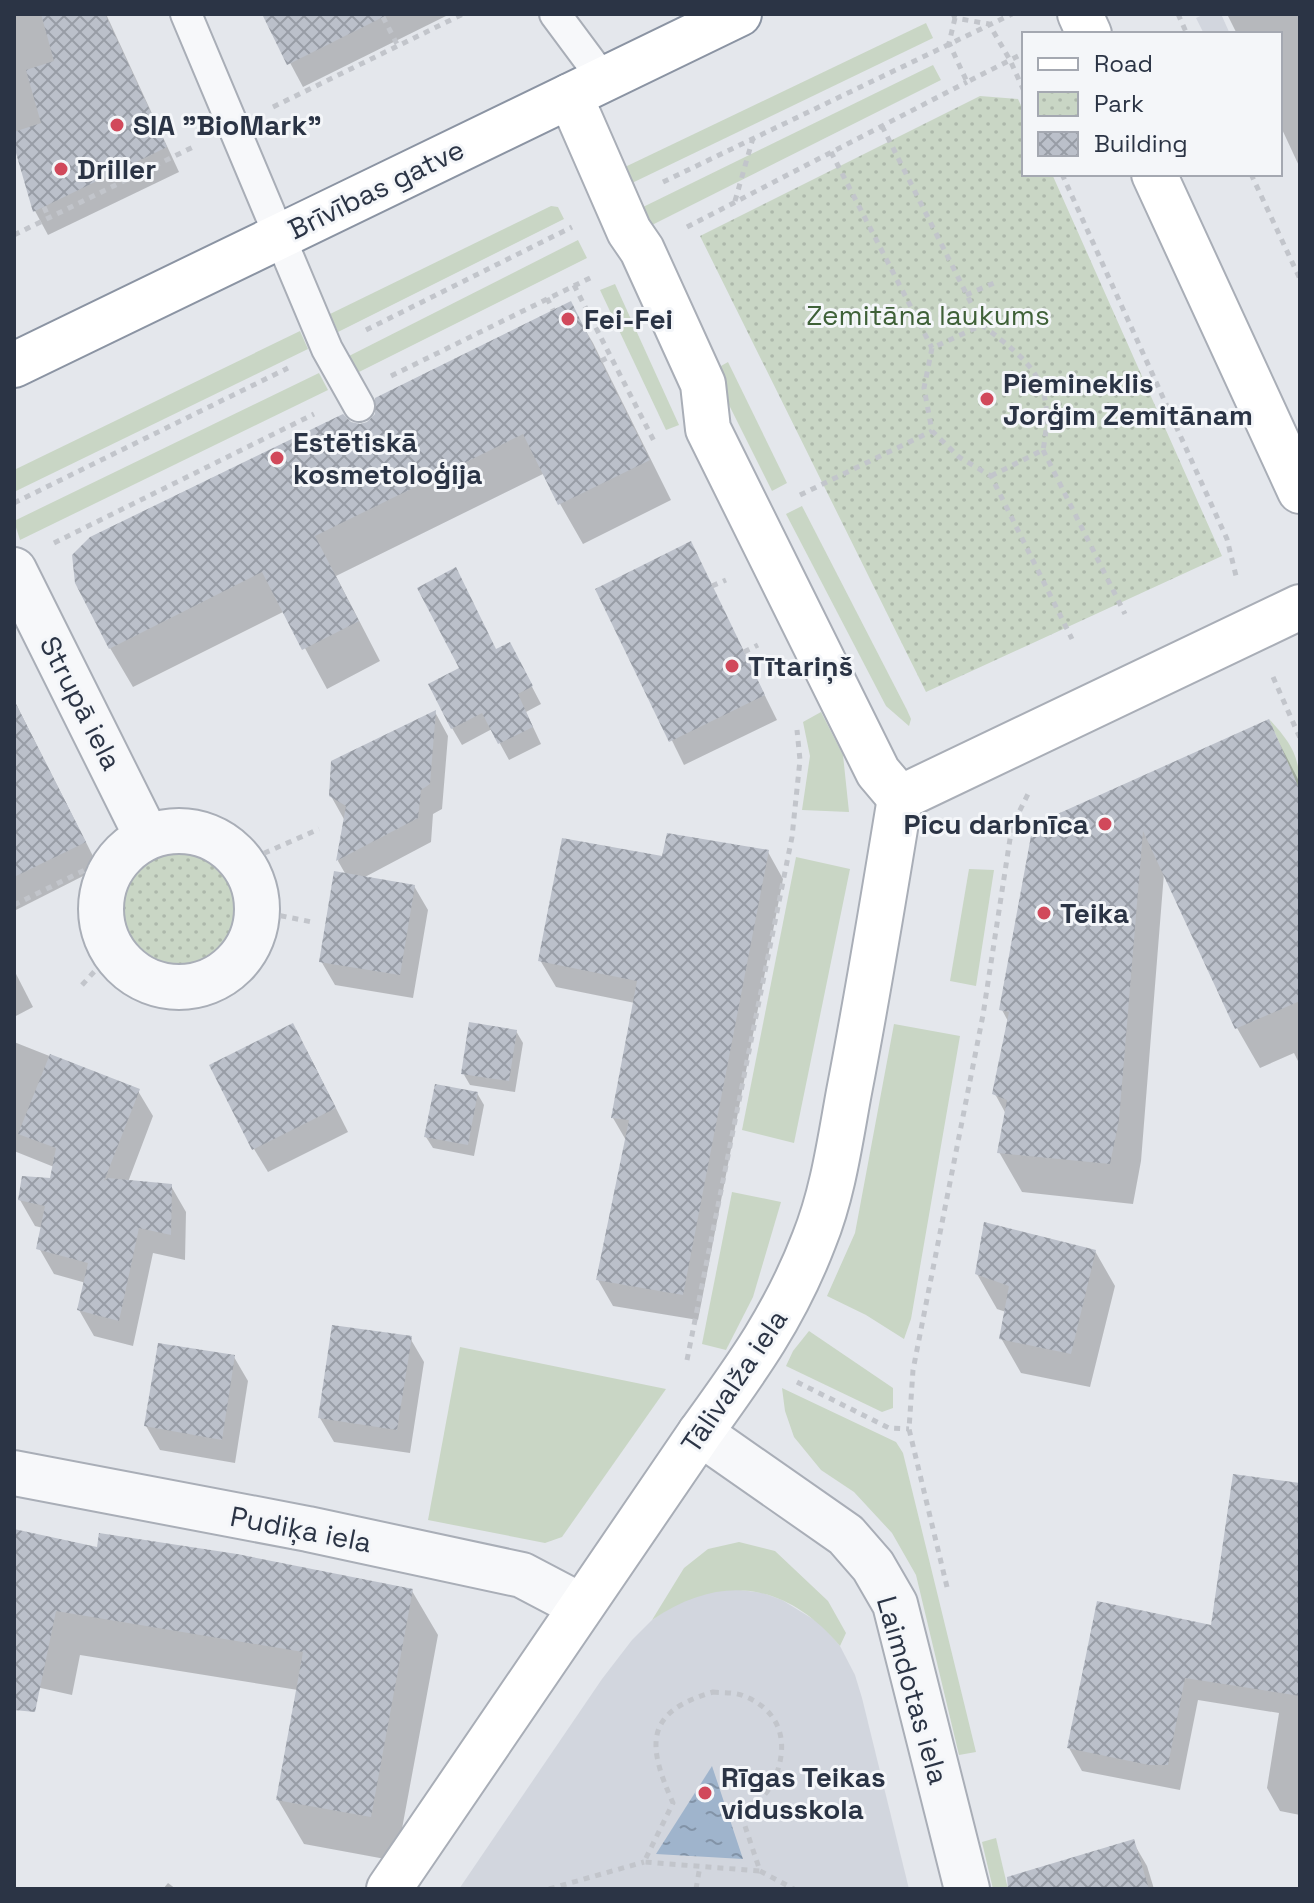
<svg xmlns="http://www.w3.org/2000/svg" width="1314" height="1903" viewBox="0 0 1314 1903" font-family="'Space Grotesk',sans-serif">
  <defs>
    <pattern id="park-dots" width="8" height="8" patternUnits="userSpaceOnUse" patternTransform="scale(2)"><rect width="8" height="8" fill="#c9d6c5"/><path d="M2 2h.1M6 6h.1" fill="none" stroke="#adb8ab" stroke-width="1.8" stroke-linecap="round"/></pattern>
    <pattern id="water-ripples" width="26" height="14" patternUnits="userSpaceOnUse" patternTransform="scale(2)"><rect width="26" height="14" fill="#9fb4cc"/><path d="M2 4q2-2 4 0t4 0M15 11q2-2 4 0t4 0" fill="none" stroke="#8293a7"/></pattern>
    <pattern id="building-cross-hatch" width="8" height="8" patternUnits="userSpaceOnUse" patternTransform="scale(2)"><rect width="8" height="8" fill="#bbc0ca"/><path d="M0 0l8 8M0 8l8-8" fill="none" stroke="#989da6"/></pattern>
  </defs>
  <rect width="100%" height="100%" fill="#e4e7ec"/>
  <g fill="#d2d6de">
    <polygon points="1205,14 1221,14 1230,34 1204,34 1196,18"/>
    <polygon points="733,1589 763,1593 782,1600 821,1624 840,1646 855,1675 862,1698 909,1889 459,1889 602,1679 632,1640 652,1620 675,1604 703,1593"/>
  </g>
  <g fill="#c9d6c5">
    <polygon points="926,23 933,38 632,183 625,167"/>
    <polygon points="933,65 941,80 650,226 641,208"/>
    <polygon points="551,206 558,207 564,219 338,332 330,314"/>
    <polygon points="578,240 587,258 357,373 349,356"/>
    <polygon points="615,284 679,425 666,430 600,290"/>
    <polygon points="300,331 308,349 14,492 14,470"/>
    <polygon points="728,362 787,483 772,491 712,371"/>
    <polygon points="319,373 328,390 20,540 14,521"/>
    <polygon points="802,506 907,710 911,719 909,726 886,706 786,514"/>
    <polygon points="821,712 843,755 849,812 802,810 810,756 803,722"/>
    <path d="M 1269,719 C 1292,744 1300,757 1300,791 Z"/>
    <polygon points="796,857 850,869 794,1143 742,1130"/>
    <polygon points="969,869 994,870 976,986 950,981"/>
    <polygon points="894,1024 960,1036 911,1319 904,1339 866,1315 827,1296 855,1233"/>
    <polygon points="732,1192 781,1202 753,1297 726,1350 702,1344"/>
    <polygon points="809,1331 893,1388 893,1408 882,1412 786,1366 793,1351"/>
    <polygon points="460,1347 666,1389 562,1537 545,1543 428,1520"/>
    <polygon points="782,1388 896,1442 903,1453 976,1752 959,1755 916,1575 892,1533 854,1492 821,1470 794,1437 785,1411"/>
    <path d="M 739,1542 L 775,1551 L 828,1601 L 846,1633 L 840,1646 C 786,1582 721,1573 652,1620 L 684,1568 L 708,1549 Z"/>
    <polygon points="996,1838 1008,1889 993,1889 982,1842"/>
  </g>
  <g fill="url(#park-dots)">
    <polygon points="980,96 1018,99 1024,112 1024,174 1052,174 1222,556 926,692 700,236"/>
    <circle cx="179" cy="910" r="63"/>
  </g>
  <polygon fill="url(#water-ripples)" points="712,1766 743,1859 656,1854"/>
  <g fill="#0003">
    <polygon points="14,14 106,14 179,172 48,235 35,211 14,138"/>
    <polygon points="264,14 450,14 303,87"/>
    <polygon points="1227,14 1300,14 1300,168 1280,125 1280,34 1237,34"/>
    <polygon points="570,304 593,343 671,500 583,544 543,474 336,576 380,661 327,689 285,611 133,687 110,648 350,424 360,426 368,424"/>
    <polygon points="690,544 777,720 684,765 598,590"/>
    <polygon points="497,651 519,662 541,704 526,712 541,744 509,760 492,729 462,745 452,728"/>
    <polygon points="14,700 99,868 14,911"/>
    <polygon points="435,712 448,736 442,809 433,814 431,842 363,878 414,886 428,910 413,998 335,985 321,961 346,875 338,861 345,821 331,796"/>
    <polygon points="1268,721 1300,783 1300,1065 1294,1053 1260,1068 1237,1028 1164,873 1141,1161 1133,1204 1022,1192 999,1152 1006,1114 995,1094 1009,1023 1002,1010 1035,827"/>
    <polygon points="768,852 783,879 698,1320 613,1306 598,1280 627,1142 613,1118 635,1003 556,987 540,960 664,859"/>
    <polygon points="14,970 33,1007 14,1017"/>
    <polygon points="516,1031 523,1043 515,1092 470,1085 463,1073"/>
    <polygon points="14,1042 138,1091 153,1116 128,1182 171,1186 186,1212 185,1260 153,1253 133,1346 94,1336 79,1310 86,1283 54,1274 39,1248 43,1228 35,1226 20,1200 52,1180 54,1167 14,1151"/>
    <polygon points="306,1049 348,1132 268,1172 254,1149"/>
    <polygon points="477,1093 484,1105 474,1156 433,1148 426,1137"/>
    <polygon points="1095,1251 1115,1286 1090,1387 1021,1373 1001,1338 1006,1312 997,1309 977,1274"/>
    <polygon points="410,1338 424,1362 410,1453 334,1442 320,1418"/>
    <polygon points="234,1357 248,1381 235,1463 160,1450 146,1426"/>
    <polygon points="1300,1485 1300,1815 1280,1811 1267,1788 1279,1713 1198,1700 1180,1790 1082,1771 1069,1748 1213,1627"/>
    <polygon points="14,1531 99,1549 412,1591 438,1635 396,1861 304,1844 278,1800 298,1690 80,1655 72,1695 14,1682"/>
    <polygon points="1133,1842 1147,1866 1154,1889 1069,1889"/>
    <polygon points="168,1883 176,1889 163,1889"/>
  </g>
  <g fill="url(#building-cross-hatch)">
    <polygon points="41,14 105,14 167,147 33,212 14,146 14,132 41,123 26,70 54,61"/>
    <polygon points="262,14 389,14 287,65"/>
    <polygon points="571,301 650,460 558,505 523,434 315,536 359,621 302,650 262,572 109,649 75,583 72,555 90,537 343,414 351,422 360,424 367,422 375,414 375,398"/>
    <polygon points="691,541 765,695 669,742 595,589"/>
    <polygon points="456,567 496,649 510,642 533,686 518,694 533,727 498,744 482,713 451,729 428,684 459,668 417,588"/>
    <polygon points="14,700 86,842 14,877"/>
    <polygon points="436,710 430,784 421,790 418,818 336,861 346,806 329,796 331,761"/>
    <polygon points="1269,719 1300,791 1300,1001 1235,1029 1143,831 1119,1120 1110,1164 997,1153 1007,1100 992,1094 1009,1012 999,1010 1033,825"/>
    <polygon points="667,833 769,850 683,1295 596,1280 629,1120 611,1118 637,981 538,961 562,838 662,856"/>
    <polygon points="334,871 415,885 400,975 319,962"/>
    <polygon points="469,1022 517,1030 509,1081 461,1074"/>
    <polygon points="293,1023 336,1108 252,1150 209,1065"/>
    <polygon points="50,1054 140,1089 104,1181 108,1178 172,1184 171,1235 139,1228 119,1321 77,1310 88,1263 36,1249 45,1206 18,1200 22,1176 50,1178 56,1148 18,1134"/>
    <polygon points="435,1084 478,1092 468,1145 424,1137"/>
    <polygon points="984,1222 1096,1250 1071,1354 999,1339 1009,1286 975,1274"/>
    <polygon points="332,1325 412,1336 397,1430 318,1418"/>
    <polygon points="158,1343 235,1355 222,1440 144,1426"/>
    <polygon points="1233,1474 1300,1483 1300,1696 1185,1678 1168,1765 1149,1765 1067,1748 1097,1601 1211,1625"/>
    <polygon points="14,1529 97,1547 99,1533 237,1554 413,1589 371,1817 276,1800 303,1652 56,1611 35,1712 14,1710"/>
    <polygon points="1134,1839 1149,1889 1008,1889 1007,1877"/>
  </g>
  <g fill="none" stroke-linecap="round" stroke-linejoin="round">
    <g stroke="#a9aeb7" stroke-width="34">
      <g id="lane">
        <polyline points="186,14 327,349 359,406"/>
        <polyline points="555,14 604,80"/>
      </g>
    </g>
    <g stroke="#a9aeb7" stroke-width="48">
      <g id="street">
        <polyline points="14,570 147,837"/>
        <circle cx="179" cy="909" r="78"/>
        <polyline points="700,1433 846,1535 873,1566 895,1604 967,1889"/>
        <polyline points="14,1473 308,1529 522,1575 581,1606"/>
      </g>
    </g>
    <g stroke="#a9aeb7" stroke-width="48">
      <g id="secondary">
        <polyline points="1080,14 1089,34"/>
        <polyline points="570,96 629,231 642,250 703,384 708,429 878,772 900,798"/>
        <polyline points="1154,174 1300,491"/>
        <polyline points="900,798 1300,607"/>
        <path d="M 389,1889 L 700,1433 C 747,1368 785,1316 814,1240 C 833,1193 840,1141 849,1092 C 868,994 884,896 900,798"/>
      </g>
    </g>
    <g stroke="#8b94a3" stroke-width="48">
      <polyline id="highway" points="14,365 739,14"/>
    </g>
    <g stroke="#c2c5cb" stroke-width="5" stroke-dasharray="6 6" stroke-linecap="butt">
      <polyline points="953,14 955,18 989,24 1010,60 1024,91"/>
      <polyline points="1178,14 1187,34"/>
      <polyline points="383,17 398,46"/>
      <polyline points="955,18 949,43 967,82 1024,53"/>
      <polyline points="273,107 463,14"/>
      <polyline points="882,126 982,325"/>
      <polyline points="831,152 932,348"/>
      <polyline points="1062,174 1227,539 1237,580"/>
      <polyline points="1251,174 1300,279"/>
      <polyline points="663,182 1012,14"/>
      <polyline points="735,201 753,138"/>
      <polyline points="44,207 49,218"/>
      <polyline points="687,227 967,82"/>
      <polyline points="14,235 193,147"/>
      <polyline points="574,285 656,445"/>
      <polyline points="966,295 994,283"/>
      <polyline points="547,298 553,310"/>
      <polyline points="366,330 572,227"/>
      <polyline points="601,361 611,356"/>
      <polyline points="391,376 594,276"/>
      <polyline points="1043,450 1125,614"/>
      <path d="M 991,476 L 1043,450 C 1056,382 1033,364 982,325 L 932,348 L 924,388 L 932,431 L 959,457 L 991,476 L 1072,639"/>
      <polyline points="800,495 932,431"/>
      <polyline points="14,503 288,368"/>
      <polyline points="54,543 314,414"/>
      <polyline points="712,586 726,580"/>
      <polyline points="744,652 758,645"/>
      <polyline points="1273,677 1300,738"/>
      <polyline points="242,863 319,829"/>
      <polyline points="14,905 103,861"/>
      <polyline points="257,911 312,922"/>
      <polyline points="82,985 113,951"/>
      <polyline points="687,1360 792,837 800,760 797,730"/>
      <polyline points="797,1382 889,1428 909,1429"/>
      <polyline points="947,1587 909,1429 913,1370 983,1015 1012,826 1028,794"/>
      <path d="M 713,1692 C 723,1693 735,1692 744,1696 C 784,1712 790,1748 772,1784 C 766,1796 752,1807 742,1817 L 760,1871 L 644,1862 L 673,1803 C 647,1745 644,1712 713,1692 Z"/>
      <polyline points="760,1871 794,1889"/>
      <polyline points="549,1889 644,1862"/>
      <polyline points="696,1889 700,1866"/>
    </g>
    <use href="#lane" stroke="#f7f8fa" stroke-width="30"/>
    <use href="#street" stroke="#f7f8fa" stroke-width="44"/>
    <use href="#secondary" stroke="#fff" stroke-width="44"/>
    <use href="#highway" stroke="#fff" stroke-width="44"/>
  </g>
  <g fill="#d1495b" stroke="#f4f6f9" stroke-width="3">
    <circle cx="117" cy="125" r="8"/>
    <circle cx="61" cy="169" r="8"/>
    <circle cx="568" cy="319" r="8"/>
    <circle cx="987" cy="399" r="8"/>
    <circle cx="277" cy="458" r="8"/>
    <circle cx="732" cy="666" r="8"/>
    <circle cx="1105" cy="824" r="8"/>
    <circle cx="1044" cy="913" r="8"/>
    <circle cx="705" cy="1793" r="8"/>
  </g>
  <g text-anchor="middle" dominant-baseline="central" stroke-width="6" stroke-linejoin="round" paint-order="stroke">
    <g font-size="28" font-weight="bold" fill="#2b3445" stroke="#f4f6f9" text-anchor="start">
      <text x="133" y="125">SIA "BioMark"</text>
      <text x="77" y="169">Driller</text>
      <text x="584" y="319">Fei-Fei</text>
      <text x="1003" y="383">Piemineklis<tspan x="1003" dy="32">Jorģim Zemitānam</tspan></text>
      <text x="293" y="442">Estētiskā<tspan x="293" dy="32">kosmetoloģija</tspan></text>
      <text x="748" y="666">Tītariņš</text>
      <text x="1089" y="824" text-anchor="end">Picu darbnīca</text>
      <text x="1060" y="913">Teika</text>
      <text x="721" y="1777">Rīgas Teikas<tspan x="721" dy="32">vidusskola</tspan></text>
    </g>
    <g font-size="28" fill="#2b3445" stroke="#f4f6f9">
      <text transform="translate(376 189) rotate(-26)">Brīvības gatve</text>
      <text transform="translate(81 703) rotate(63)">Strupā iela</text>
      <text transform="translate(734 1381) rotate(-56)">Tālivalža iela</text>
      <text transform="translate(301 1529) rotate(11)">Pudiķa iela</text>
      <text transform="translate(913 1690) rotate(74)">Laimdotas iela</text>
    </g>
    <g font-size="28" fill="#3f6138" stroke="#f4f6f9">
      <text x="928" y="315">Zemitāna laukums</text>
    </g>
  </g>
  <rect width="1314" height="1903" fill="none" stroke="#2b3445" stroke-width="32"/>
  <rect x="1022" y="32" width="260" height="144" fill="#f4f6f9" stroke="#a4a8b1" stroke-width="2"/>
  <rect x="1038" y="58" width="40" height="12" fill="#ffffff" stroke="#a4a8b1" stroke-width="2"/>
  <text x="1094" y="72" font-size="24" fill="#2b3445">Road</text>
  <rect x="1038" y="92" width="40" height="24" fill="url(#park-dots)" stroke="#a4a8b1" stroke-width="2"/>
  <text x="1094" y="112" font-size="24" fill="#2b3445">Park</text>
  <rect x="1038" y="132" width="40" height="24" fill="url(#building-cross-hatch)" stroke="#a4a8b1" stroke-width="2"/>
  <text x="1094" y="152" font-size="24" fill="#2b3445">Building</text>
</svg>
